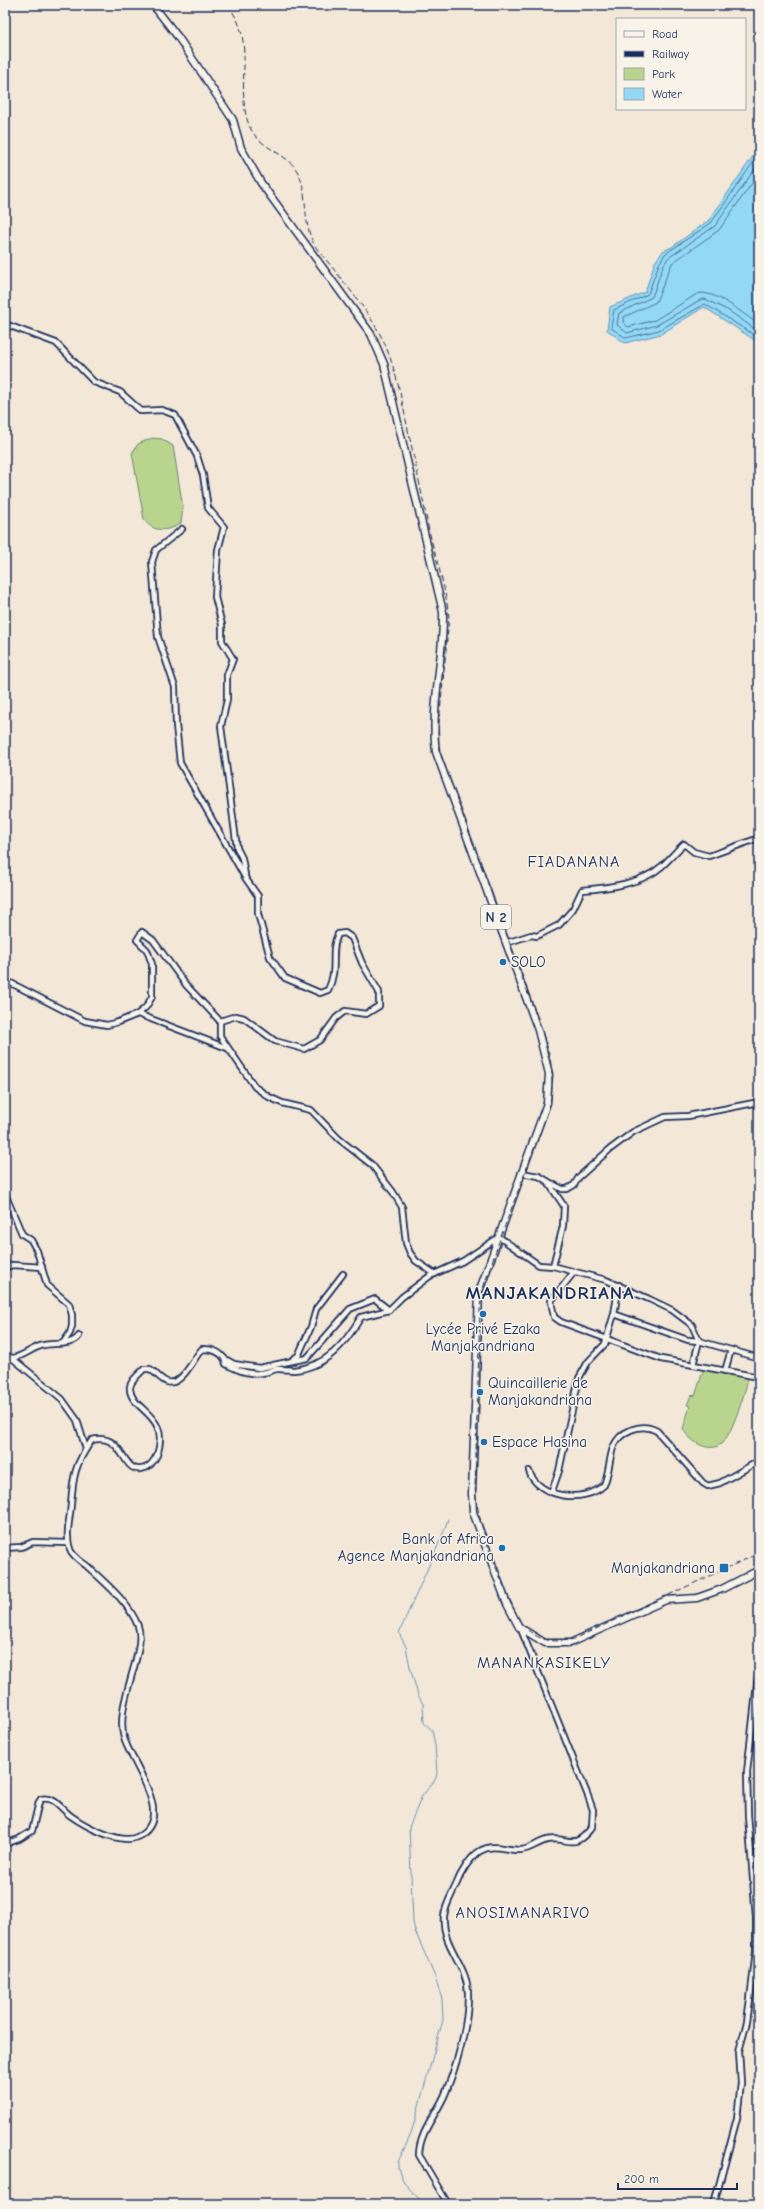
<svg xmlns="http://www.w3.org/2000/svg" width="764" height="2209" viewBox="0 0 764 2209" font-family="'Comic Neue',sans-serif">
  <rect width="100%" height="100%" fill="#f3e8d7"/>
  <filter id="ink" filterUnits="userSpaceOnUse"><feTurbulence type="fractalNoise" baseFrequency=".025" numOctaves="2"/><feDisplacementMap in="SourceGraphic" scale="8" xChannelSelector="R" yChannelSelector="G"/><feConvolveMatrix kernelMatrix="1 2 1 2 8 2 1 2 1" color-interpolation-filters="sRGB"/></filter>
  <g filter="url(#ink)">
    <g fill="#b9d58d" stroke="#6a8276">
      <path d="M 152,438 L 162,439 L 173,446 L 183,508 L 181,523 C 169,532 152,533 144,519 L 132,453 L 138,444 Z"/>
      <path d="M 704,1368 L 748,1377 C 747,1389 732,1432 724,1441 C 712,1456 690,1442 683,1429 L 690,1406 L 687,1405 L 691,1395 L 695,1396 Z"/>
    </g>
    <polygon fill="#93d8f5" stroke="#6394b9" points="758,149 759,343 704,307 661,334 625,343 607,330 610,307 645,292 655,262 663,251 672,247 709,220"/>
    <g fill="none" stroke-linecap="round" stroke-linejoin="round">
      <g stroke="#4b739a" stroke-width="1">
        <polyline points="759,154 711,223 665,254 659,264 648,294 614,310 611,328 626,338 659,330 705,304 759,338"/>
        <polyline points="759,163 715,226 668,258 663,266 652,297 619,313 617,325 627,333 657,325 700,300 705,299 729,311 759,332"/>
        <path d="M 759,173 L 719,230 L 672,263 L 656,302 L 624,317 L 623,322 L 628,327 L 655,320 L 697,294 C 713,288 745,315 759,325"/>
      </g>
      <polyline stroke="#6394b9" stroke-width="1" points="424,2204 404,2183 398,2168 398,2162 411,2134 443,2020 442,1999 435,1977 415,1931 413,1922 409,1827 422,1796 435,1780 437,1774 435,1745 432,1730 424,1723 423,1704 418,1695 410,1667 406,1647 399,1633 443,1534 448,1519"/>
      <g stroke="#1b2f5e" stroke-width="8">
        <g id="minor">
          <polyline points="5,324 56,343 94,382 120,392 141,411 162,410 175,415 197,456 203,475 208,508 224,527 218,550 215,597 222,625 222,641 233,659 227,675 227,700 221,726 237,848 242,858 245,875"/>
          <path d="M 182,529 L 156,550 L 152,562 L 158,637 L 175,687 L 176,725 L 180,763 L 246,879 L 258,896 L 258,914 L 270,957 L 285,978 L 320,993 L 328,990 C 339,968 329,953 338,934 L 345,933 L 352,938 L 362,963 L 379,992 L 379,1006 L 366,1014 L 345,1011 L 336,1018 L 320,1040 L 304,1049 L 275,1041 L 244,1018 L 236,1016 L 220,1021 L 220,1036 L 255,1087 L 269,1097 L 282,1103 L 311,1110 L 339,1139 L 372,1165 L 393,1192 L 402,1207 L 406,1243 L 410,1253 L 416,1261 L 435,1274"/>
          <path d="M 506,943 L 531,935 L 537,936 L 559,925 L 573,909 L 582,890 C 608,888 642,884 662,866 C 670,859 676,851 684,844 L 694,852 L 709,856 L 759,838"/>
          <polyline points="5,980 85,1021 107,1025 118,1022 138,1014 146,1007 152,997 152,964 147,950 137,940 142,932 153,940 186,985 220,1021"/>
          <polyline points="138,1014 227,1048"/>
          <polyline points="521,1173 539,1176 547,1181 564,1206 563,1226 553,1266 606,1280 649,1299 672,1310 692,1325 699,1341 759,1358"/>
          <polyline points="547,1181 562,1189 567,1189 574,1185 579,1177 609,1150 633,1132 665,1117 688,1116 759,1102"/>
          <polyline points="5,1194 22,1234 31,1240 37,1251 47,1285 69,1304 72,1315 72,1326 70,1333 63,1343"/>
          <polyline points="5,1267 13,1265 42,1267"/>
          <polyline points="574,1272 551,1301 554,1317 561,1322 661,1359 759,1377"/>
          <polyline points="619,1285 614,1314 688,1340 699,1341 693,1365"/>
          <polyline points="5,1355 12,1358 62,1399 77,1420 86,1449"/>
          <path d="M 12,1358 C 24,1357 32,1347 44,1345 C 53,1343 73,1346 79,1336"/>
          <polyline points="225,1359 234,1364 259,1368 307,1358 350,1309 375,1299 389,1310"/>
          <polyline points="293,1359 298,1356 311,1327 316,1309 343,1274"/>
          <polyline points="725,1371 731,1350"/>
          <path d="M 529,1471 C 538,1498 584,1504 604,1485 C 609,1473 609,1460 613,1448 C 619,1431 641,1422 657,1431 L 703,1483 L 708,1486 L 720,1483 L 759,1461"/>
          <polyline points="552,1491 559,1471 579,1378 588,1362 605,1344 614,1314"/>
          <polyline points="5,1548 21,1547 33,1542 68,1543"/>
          <path d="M 5,1844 L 19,1839 L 32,1831 L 39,1802 L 41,1799 C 55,1796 61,1809 71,1816 C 85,1826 121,1845 137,1837 C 177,1818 131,1763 124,1738 C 114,1704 147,1652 138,1626 C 129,1602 104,1582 87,1566 C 82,1562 72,1556 70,1549 C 65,1535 70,1519 71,1504 C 73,1476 75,1464 92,1440 C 127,1432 120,1477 145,1468 C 151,1466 155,1459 157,1455 C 171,1414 131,1411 130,1389 C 129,1382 139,1374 144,1369 L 150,1369 C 155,1372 161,1380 167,1382 C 182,1387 194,1357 202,1349 C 212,1349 224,1352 226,1364 C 239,1371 252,1376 267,1372 C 271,1371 274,1369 278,1369 C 284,1369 289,1370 294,1370 C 326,1367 345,1344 361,1317 L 389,1310 L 402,1297 L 430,1276 L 463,1261 L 499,1237 L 539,1265 L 553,1266"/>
          <path d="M 448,2204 L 419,2155 C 419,2132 438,2113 446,2092 C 458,2061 468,2028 468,1995 C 469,1966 441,1946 444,1916 C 445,1906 452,1894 456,1885 C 460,1874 470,1857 480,1851 C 493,1843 505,1850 519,1850 C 528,1851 538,1842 547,1840 C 569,1835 572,1853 592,1827 L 593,1810 L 588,1796 L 520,1627"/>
          <polyline points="714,2204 737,2118 741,2083 739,2051 747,2022 756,1952 756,1918 748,1815 747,1772 759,1666"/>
        </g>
      </g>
      <g stroke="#1b2f5e" stroke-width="9">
        <path id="major" d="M 153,5 L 178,37 L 233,120 L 241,148 L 261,183 L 371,334 L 384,364 L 443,612 C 444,657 430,709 436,752 L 538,1030 L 549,1074 L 547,1103 L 479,1292 L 472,1494 L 473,1512 L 507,1604 L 519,1627 L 545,1643 L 570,1643 L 666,1600 L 697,1598 L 722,1589 L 759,1570"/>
      </g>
      <use href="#minor" stroke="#f7f3e8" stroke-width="4.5"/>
      <use href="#major" stroke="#f7f3e8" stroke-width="6"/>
      <path stroke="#1b2f5e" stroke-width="1" stroke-dasharray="6 3" stroke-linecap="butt" d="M 227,5 C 258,38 234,87 249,125 C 258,149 287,152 297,171 C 309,191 302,218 312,240 C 316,250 326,259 332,267 C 351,291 371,315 384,342 C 396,370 402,400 408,430 C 415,462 422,494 428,526 C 435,557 446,587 449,618 L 438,734 L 439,750 L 545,1040 C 553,1063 554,1085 549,1109 L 500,1239 L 483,1288 L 480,1307 L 475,1488 C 479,1535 501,1580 520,1622 C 535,1640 551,1644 574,1639 L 759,1553"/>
    </g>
  </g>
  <g fill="#1f6fb2" stroke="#f7f3e8" stroke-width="1.5">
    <circle cx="503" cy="962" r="4"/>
    <circle cx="483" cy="1314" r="4"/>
    <circle cx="480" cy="1392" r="4"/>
    <circle cx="484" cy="1442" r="4"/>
    <circle cx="502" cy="1548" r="4"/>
    <rect x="719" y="1563" width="10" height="10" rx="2"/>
  </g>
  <g text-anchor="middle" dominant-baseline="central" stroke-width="3" stroke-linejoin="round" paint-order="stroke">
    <rect fill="#f7f3e8" stroke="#5d6a87" stroke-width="1" x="481" y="905" width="30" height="24" rx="3"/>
    <g font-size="14" font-weight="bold" fill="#1b2f5e">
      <text x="496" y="917">N 2</text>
    </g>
    <g font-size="15" fill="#1b2f5e" stroke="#f7f3e8" text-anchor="start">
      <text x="511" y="962">SOLO</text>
      <text x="483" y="1329" text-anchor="middle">Lycée Privé Ezaka<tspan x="483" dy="17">Manjakandriana</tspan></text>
      <text x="488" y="1383">Quincaillerie de<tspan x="488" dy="17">Manjakandriana</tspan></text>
      <text x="492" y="1442">Espace Hasina</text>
      <text x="494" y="1539" text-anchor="end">Bank of Africa<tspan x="494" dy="17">Agence Manjakandriana</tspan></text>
      <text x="715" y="1568" text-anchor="end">Manjakandriana</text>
    </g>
    <g font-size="16" letter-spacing="1" fill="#1b2f5e" stroke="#f7f3e8">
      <text x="574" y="862">FIADANANA</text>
      <text x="544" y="1663">MANANKASIKELY</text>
      <text x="523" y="1913">ANOSIMANARIVO</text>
    </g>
    <g font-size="19" font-weight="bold" letter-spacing="1" fill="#1b2f5e" stroke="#f7f3e8">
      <text x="550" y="1293">MANJAKANDRIANA</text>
    </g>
  </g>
  <rect width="764" height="2209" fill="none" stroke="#f7f3e8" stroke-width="20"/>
  <rect x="10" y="10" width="744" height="2189" fill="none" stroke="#1b2f5e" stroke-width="1.5" filter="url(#ink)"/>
  <rect x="616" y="18" width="130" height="92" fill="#f7f3e8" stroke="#9fa5b1"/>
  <rect x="624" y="31" width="20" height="6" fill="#f7f3e8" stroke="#9fa5b1"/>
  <text x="652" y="38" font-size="12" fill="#1b2f5e">Road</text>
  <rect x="624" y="51" width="20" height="6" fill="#1b2f5e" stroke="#9fa5b1"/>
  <text x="652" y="58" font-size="12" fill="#1b2f5e">Railway</text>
  <rect x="624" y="68" width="20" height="12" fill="#b9d58d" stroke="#9fa5b1"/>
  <text x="652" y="78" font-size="12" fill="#1b2f5e">Park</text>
  <rect x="624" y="88" width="20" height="12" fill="#93d8f5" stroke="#9fa5b1"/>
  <text x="652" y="98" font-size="12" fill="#1b2f5e">Water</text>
  <path d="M618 2183v6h119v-6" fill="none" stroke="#1b2f5e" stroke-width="2"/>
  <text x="624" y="2183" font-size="12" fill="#1b2f5e" stroke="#f7f3e8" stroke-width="3" paint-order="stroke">200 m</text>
</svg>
